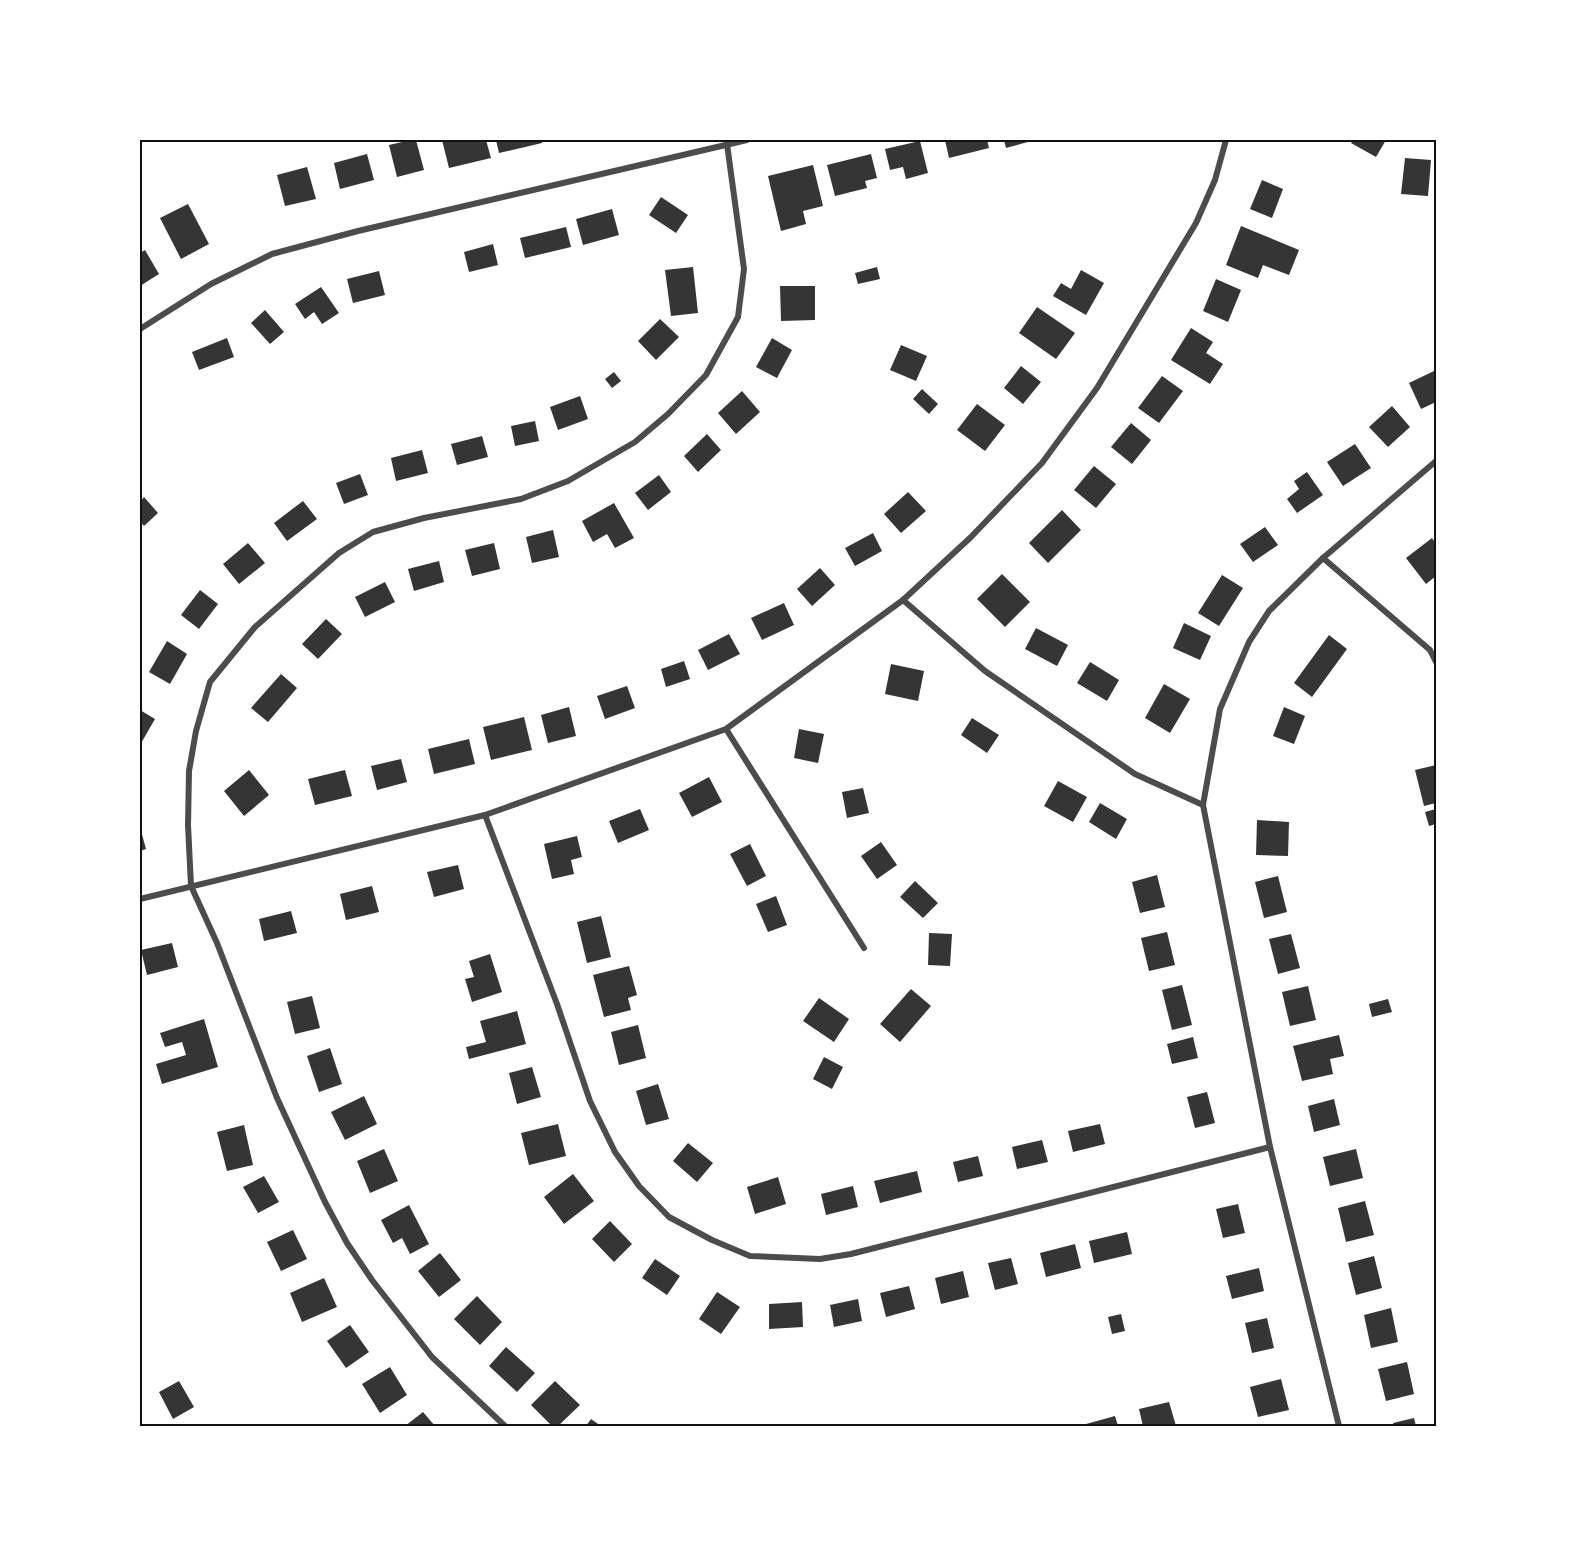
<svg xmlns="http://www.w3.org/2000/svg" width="1576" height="1566" viewBox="0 0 1576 1566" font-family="'PT Sans',sans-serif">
  <rect width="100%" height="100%" fill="#fff"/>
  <g fill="#353535">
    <polygon points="411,140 416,140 424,170 397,177 389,145"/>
    <polygon points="442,140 486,140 491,158 449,168"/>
    <polygon points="496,140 542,140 542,143 499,153"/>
    <polygon points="945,140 987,140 989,148 949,158"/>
    <polygon points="1004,140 1035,140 1006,148"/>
    <polygon points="1353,140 1386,140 1376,157 1351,143"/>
    <polygon points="920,141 928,173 906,179 903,167 890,170 885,149"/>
    <polygon points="367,154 374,180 340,189 334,163"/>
    <polygon points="871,154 877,178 865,181 867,188 835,196 827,165"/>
    <polygon points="1405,158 1431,160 1428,196 1401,194"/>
    <polygon points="813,165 823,206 803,211 806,224 781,231 768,176"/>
    <polygon points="307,167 316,199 285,206 277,175"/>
    <polygon points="1262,180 1283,189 1272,218 1250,209"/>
    <polygon points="661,197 688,215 676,233 649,215"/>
    <polygon points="188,204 209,244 181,259 160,218"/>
    <polygon points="612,209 619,235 583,245 576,219"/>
    <polygon points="1241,226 1299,250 1289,275 1263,265 1258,278 1226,265"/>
    <polygon points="566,227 571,247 525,258 520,238"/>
    <polygon points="493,244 498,265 469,272 464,252"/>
    <polygon points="145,250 159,274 140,286 140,253"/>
    <polygon points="693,267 698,313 671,316 665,270"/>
    <polygon points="877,267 880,279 858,284 855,273"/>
    <polygon points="1081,270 1104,283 1086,315 1053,296 1061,283 1071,289"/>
    <polygon points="379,271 385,295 353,303 347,279"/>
    <polygon points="1216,279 1241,290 1228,322 1203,311"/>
    <polygon points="780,286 815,286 815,320 781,321"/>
    <polygon points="321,287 339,313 322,324 314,312 305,319 295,304"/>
    <polygon points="1037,307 1075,333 1056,359 1019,333"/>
    <polygon points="265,310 284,332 270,344 251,323"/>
    <polygon points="660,319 679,337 656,360 638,341"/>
    <polygon points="1191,328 1213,342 1206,353 1223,364 1210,384 1171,360"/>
    <polygon points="227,338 234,357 199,370 192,352"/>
    <polygon points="772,338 792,350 777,378 756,367"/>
    <polygon points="901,345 927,356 916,381 890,370"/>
    <polygon points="1021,366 1041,382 1023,404 1004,388"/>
    <polygon points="1436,370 1436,402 1421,409 1409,383"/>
    <polygon points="614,372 621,381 612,388 605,379"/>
    <polygon points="1162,376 1183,391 1159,423 1138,408"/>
    <polygon points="922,389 938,404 929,414 913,399"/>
    <polygon points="742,391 760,412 736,434 718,413"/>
    <polygon points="580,396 588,419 558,430 550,407"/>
    <polygon points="977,404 1005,425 985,451 957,430"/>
    <polygon points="1392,406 1410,427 1388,447 1369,427"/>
    <polygon points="535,421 539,441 515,446 511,426"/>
    <polygon points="1131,423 1151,440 1132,464 1111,447"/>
    <polygon points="707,434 721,450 698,472 684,456"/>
    <polygon points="482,436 488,457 457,465 451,444"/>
    <polygon points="1355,444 1371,468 1343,486 1327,462"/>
    <polygon points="422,450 428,473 396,481 391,458"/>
    <polygon points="1094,466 1116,484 1096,508 1074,490"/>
    <polygon points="1307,472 1323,495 1297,513 1287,499 1299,489 1294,481"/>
    <polygon points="360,474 368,495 344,504 336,483"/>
    <polygon points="659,475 671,492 648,510 635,493"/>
    <polygon points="908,492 926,511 901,533 884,514"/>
    <polygon points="144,497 158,513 144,526 140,521 140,502"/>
    <polygon points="303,501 317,519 287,541 274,523"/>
    <polygon points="614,503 634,538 615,548 607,534 593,542 582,521"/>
    <polygon points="1062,510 1081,530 1048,563 1029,543"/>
    <polygon points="1265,527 1278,545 1253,562 1240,544"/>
    <polygon points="553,530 559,557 532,563 526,537"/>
    <polygon points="873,533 882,551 855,566 845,548"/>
    <polygon points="1432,538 1436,544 1436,576 1426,584 1406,558"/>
    <polygon points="248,543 265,563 239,584 223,564"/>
    <polygon points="494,543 500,569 472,576 465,550"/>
    <polygon points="439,561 444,582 414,591 408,569"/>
    <polygon points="820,568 835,585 812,606 797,589"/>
    <polygon points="1002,574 1030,602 1005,627 977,599"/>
    <polygon points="1222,575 1243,588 1219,626 1198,613"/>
    <polygon points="385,582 395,602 365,617 355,597"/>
    <polygon points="200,590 218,604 199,629 181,615"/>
    <polygon points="784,603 794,625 762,640 751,618"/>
    <polygon points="326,619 342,634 318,659 302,644"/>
    <polygon points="1184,623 1211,636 1200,660 1173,648"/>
    <polygon points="1036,628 1068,645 1057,666 1025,649"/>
    <polygon points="729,634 740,654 708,670 698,650"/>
    <polygon points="1329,635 1347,649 1312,697 1294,683"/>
    <polygon points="167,641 187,654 170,684 149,672"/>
    <polygon points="684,661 690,679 666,687 661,669"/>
    <polygon points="1090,662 1119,680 1107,701 1077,683"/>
    <polygon points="891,664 924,671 918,701 885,694"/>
    <polygon points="281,674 297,688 268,722 251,708"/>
    <polygon points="1164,684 1190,699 1170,733 1145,718"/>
    <polygon points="627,686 635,708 605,719 597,696"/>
    <polygon points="569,707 576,736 548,743 541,715"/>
    <polygon points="1284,707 1305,716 1294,744 1273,736"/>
    <polygon points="140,710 155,719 140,745"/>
    <polygon points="524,717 532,750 491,760 483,727"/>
    <polygon points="972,718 999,735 987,753 961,735"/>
    <polygon points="799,729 824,734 818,763 794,758"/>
    <polygon points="469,739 475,764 434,774 428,749"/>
    <polygon points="401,759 407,782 377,790 371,766"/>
    <polygon points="1436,765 1436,803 1424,806 1415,770"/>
    <polygon points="249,770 269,795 244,816 224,791"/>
    <polygon points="345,770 352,796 315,805 308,779"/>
    <polygon points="709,777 722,802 692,817 679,793"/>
    <polygon points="1058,781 1087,797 1073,822 1044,806"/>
    <polygon points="863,788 869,813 847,818 842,792"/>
    <polygon points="1100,803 1127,819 1116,839 1089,822"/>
    <polygon points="640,809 649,830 618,843 609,821"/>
    <polygon points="1436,809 1436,824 1429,826 1425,812"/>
    <polygon points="1257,820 1289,822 1288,856 1256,855"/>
    <polygon points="140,827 146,849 140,851"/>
    <polygon points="577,836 582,857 571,860 574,874 552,879 544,844"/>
    <polygon points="881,842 897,865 877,879 861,856"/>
    <polygon points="750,844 766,876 747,886 730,854"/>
    <polygon points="458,865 464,889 434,897 427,872"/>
    <polygon points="1157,875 1165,907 1140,913 1132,882"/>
    <polygon points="1278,876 1287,912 1264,918 1255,882"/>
    <polygon points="915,881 938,903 923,918 900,897"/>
    <polygon points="372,886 379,912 346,920 340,894"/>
    <polygon points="776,896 787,925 768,932 756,904"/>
    <polygon points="291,911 297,933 264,941 259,919"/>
    <polygon points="601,916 611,957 587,963 577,922"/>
    <polygon points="1167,932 1175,965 1149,971 1141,938"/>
    <polygon points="929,933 952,934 950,966 928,965"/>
    <polygon points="1291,934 1300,968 1278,974 1269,939"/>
    <polygon points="172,943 178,967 147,975 141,950"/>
    <polygon points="490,954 502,992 472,1002 465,979 474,977 469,961"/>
    <polygon points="629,966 637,995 628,998 631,1010 604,1017 593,975"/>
    <polygon points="1182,985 1192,1025 1172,1030 1162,990"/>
    <polygon points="1308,986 1316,1020 1290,1026 1282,992"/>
    <polygon points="911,989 931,1006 900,1042 880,1024"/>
    <polygon points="312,996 320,1028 295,1034 287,1002"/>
    <polygon points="819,998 849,1019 834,1042 803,1021"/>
    <polygon points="1388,999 1392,1012 1372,1017 1369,1004"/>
    <polygon points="517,1011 526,1044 469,1059 466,1047 486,1042 480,1021"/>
    <polygon points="204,1019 218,1067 162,1084 156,1064 186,1055 182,1042 165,1047 160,1033"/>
    <polygon points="638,1025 646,1058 619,1065 611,1032"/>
    <polygon points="1339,1035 1344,1056 1330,1059 1333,1074 1302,1081 1293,1046"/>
    <polygon points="1193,1037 1198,1058 1172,1064 1167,1044"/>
    <polygon points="330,1048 342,1084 319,1092 307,1056"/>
    <polygon points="824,1057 843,1067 832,1089 813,1079"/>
    <polygon points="532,1067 541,1097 517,1104 509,1073"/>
    <polygon points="658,1084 669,1119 646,1125 636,1091"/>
    <polygon points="1207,1092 1215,1123 1195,1128 1187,1097"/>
    <polygon points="364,1096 377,1124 345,1140 331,1112"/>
    <polygon points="1334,1099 1340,1125 1314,1132 1308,1106"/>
    <polygon points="558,1124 566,1156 529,1165 521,1133"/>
    <polygon points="1100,1124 1105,1144 1073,1152 1068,1131"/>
    <polygon points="244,1125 253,1165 227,1171 217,1132"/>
    <polygon points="1042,1140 1048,1162 1017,1169 1012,1147"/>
    <polygon points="688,1143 713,1163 697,1182 673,1161"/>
    <polygon points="384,1149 398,1181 370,1193 357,1161"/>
    <polygon points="1356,1149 1363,1178 1330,1186 1323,1157"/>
    <polygon points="978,1156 983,1176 958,1182 953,1162"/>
    <polygon points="917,1171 922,1192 880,1203 874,1181"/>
    <polygon points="573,1174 594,1201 564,1224 544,1197"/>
    <polygon points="264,1176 279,1202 258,1213 243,1187"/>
    <polygon points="778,1177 786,1204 755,1214 747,1187"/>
    <polygon points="853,1186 858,1207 826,1215 821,1194"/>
    <polygon points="1365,1201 1374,1235 1346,1242 1338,1208"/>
    <polygon points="1238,1204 1245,1233 1223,1238 1216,1209"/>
    <polygon points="409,1205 429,1244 410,1254 402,1238 393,1243 381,1220"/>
    <polygon points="610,1221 632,1244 614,1262 592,1239"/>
    <polygon points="293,1230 307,1259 281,1271 267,1242"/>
    <polygon points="1127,1232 1132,1254 1094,1263 1089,1241"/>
    <polygon points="1075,1244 1081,1268 1046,1277 1040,1253"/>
    <polygon points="440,1253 461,1280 439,1297 418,1271"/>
    <polygon points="1374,1256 1382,1288 1356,1295 1348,1263"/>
    <polygon points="1011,1258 1018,1284 995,1290 988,1263"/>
    <polygon points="655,1259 680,1276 667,1295 642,1278"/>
    <polygon points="1259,1268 1264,1291 1232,1299 1226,1276"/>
    <polygon points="963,1271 969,1297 941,1304 935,1278"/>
    <polygon points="324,1278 337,1307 302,1322 290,1293"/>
    <polygon points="909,1286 915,1309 886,1317 880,1293"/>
    <polygon points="717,1292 740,1307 721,1334 699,1319"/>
    <polygon points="477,1296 502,1322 480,1345 454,1319"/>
    <polygon points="858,1299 862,1321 834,1327 830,1305"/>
    <polygon points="802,1302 803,1327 769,1329 769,1304"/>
    <polygon points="1391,1308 1398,1342 1371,1348 1364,1315"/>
    <polygon points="1121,1314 1125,1331 1112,1334 1108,1317"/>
    <polygon points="1267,1318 1274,1348 1252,1353 1245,1323"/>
    <polygon points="350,1325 369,1352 346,1368 327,1341"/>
    <polygon points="506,1347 535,1373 517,1392 489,1366"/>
    <polygon points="1407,1362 1414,1394 1386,1401 1378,1369"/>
    <polygon points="390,1367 407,1395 380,1413 362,1384"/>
    <polygon points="1281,1379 1289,1410 1258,1417 1250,1387"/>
    <polygon points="179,1381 194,1407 173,1419 159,1392"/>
    <polygon points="555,1381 580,1405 558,1426 552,1426 531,1405"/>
    <polygon points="1169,1402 1176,1426 1143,1426 1139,1409"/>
    <polygon points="423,1412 435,1426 405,1426"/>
    <polygon points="1115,1416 1118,1426 1086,1426 1086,1424"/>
    <polygon points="1414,1418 1416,1426 1394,1426 1393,1423"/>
    <polygon points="591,1419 601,1426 586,1426"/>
  </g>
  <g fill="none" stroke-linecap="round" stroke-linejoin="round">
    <g stroke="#4c4c4c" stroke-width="6">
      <polyline points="140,329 211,284 272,254 358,231 747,140"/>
      <polyline points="1323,558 1430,650 1436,662"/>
      <polyline points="903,600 985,671 1135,774 1203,805"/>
      <polyline points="726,729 864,948"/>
      <polyline points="485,815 557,1004 590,1101 615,1152 639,1186 669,1217 712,1240 750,1256 820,1259 851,1254 1270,1147"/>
      <polyline points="140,899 485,815 726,729 903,600 971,537 1042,463 1097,388 1196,223 1215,180 1226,140"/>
      <polyline points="505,1426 432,1357 372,1280 347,1243 325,1202 277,1098 217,943 191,886 188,825 189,771 196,731 210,682 255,627 339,553 373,532 424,518 521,499 568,481 635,442 668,414 706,375 738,317 744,269 727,144"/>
      <polyline points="1339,1426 1270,1147 1203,805 1220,709 1249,642 1269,611 1323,558 1436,461"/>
    </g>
  </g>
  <rect width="1576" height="1566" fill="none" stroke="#ffffff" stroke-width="282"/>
  <rect x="141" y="141" width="1294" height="1284" fill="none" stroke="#111" stroke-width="2"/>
</svg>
